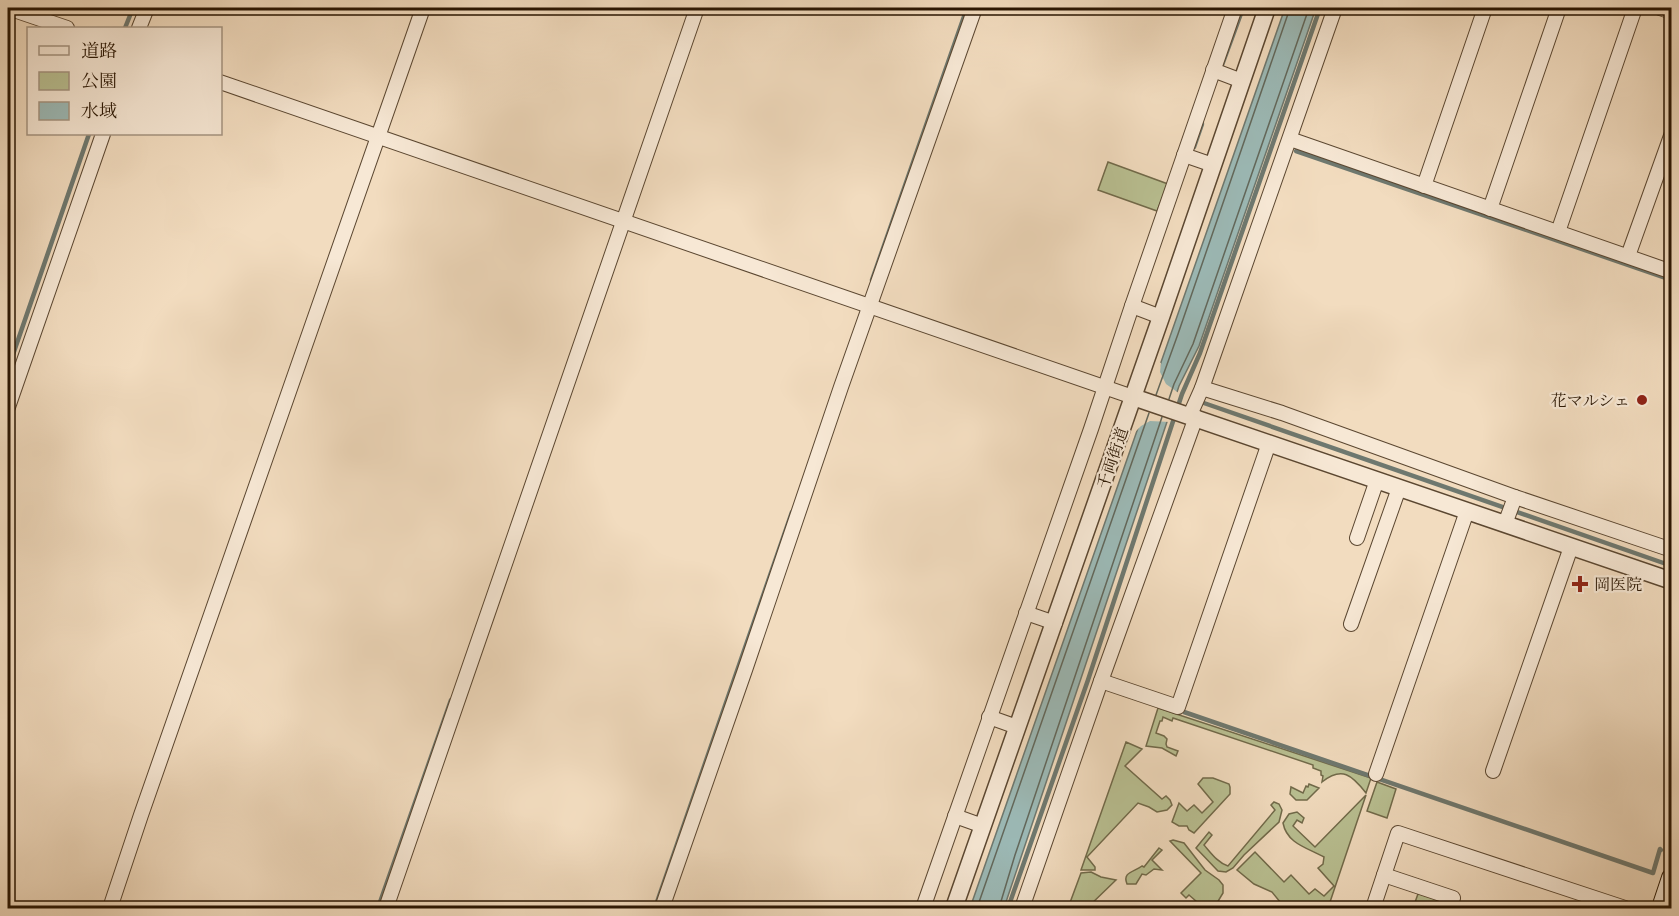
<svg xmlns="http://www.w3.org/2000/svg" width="1679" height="916" viewBox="0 0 1679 916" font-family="'Libre Caslon Text','Noto Serif JP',serif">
  <rect width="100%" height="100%" fill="#f2dcbf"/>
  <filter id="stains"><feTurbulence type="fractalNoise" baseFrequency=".00333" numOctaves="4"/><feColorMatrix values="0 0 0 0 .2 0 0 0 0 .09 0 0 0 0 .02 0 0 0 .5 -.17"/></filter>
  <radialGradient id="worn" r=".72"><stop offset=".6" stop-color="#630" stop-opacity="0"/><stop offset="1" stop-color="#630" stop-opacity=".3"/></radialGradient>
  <g fill="#b9c092" stroke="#716a4a" stroke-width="1.5">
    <polygon points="1108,162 1168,184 1157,211 1098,190"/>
    <path d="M 1158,708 L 1371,778 L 1366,793 C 1352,775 1342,766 1322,782 L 1323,776 L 1321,775 L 1321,771 L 1313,768 L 1313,765 L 1173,718 L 1172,721 L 1163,717 L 1162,721 L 1160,721 L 1156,733 L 1164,736 L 1167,739 L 1166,744 L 1167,747 L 1178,751 L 1176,756 L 1162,748 L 1146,746 Z"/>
    <polygon points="1126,742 1142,749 1125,766 1162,799 1166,796 1170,800 1172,805 1167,810 1157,812 1149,807 1138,803 1087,857 1095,867 1095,870 1081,870"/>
    <polygon points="1203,778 1213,778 1229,784 1230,787 1230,794 1194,833 1189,830 1187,826 1179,826 1172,822 1179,803 1187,811 1194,805 1202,813 1213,802 1198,784"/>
    <polygon points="1377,782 1396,789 1387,818 1367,811"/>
    <polygon points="1309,784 1319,788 1307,800 1296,800 1290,794 1291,787 1303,793 1306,786 1308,787"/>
    <path d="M 1366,795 L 1328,908 L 1285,908 L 1272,892 L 1254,884 L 1237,870 L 1255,852 L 1284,882 L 1291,875 L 1309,894 L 1315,889 L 1324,896 L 1334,886 L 1318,868 L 1323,864 L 1324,857 C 1308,848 1287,844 1283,823 L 1289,814 L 1297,812 L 1304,818 L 1302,823 L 1297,820 L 1293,826 L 1315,847 Z"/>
    <path d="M 1274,802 L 1279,804 L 1282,810 L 1279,822 L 1244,855 L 1233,868 L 1226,872 L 1218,871 L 1196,848 L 1209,832 L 1212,835 L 1204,845 C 1211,853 1218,863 1228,866 L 1275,810 L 1271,805 Z"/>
    <polygon points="1173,840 1184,843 1205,870 1219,880 1223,885 1223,893 1214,908 1204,908 1189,895 1186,898 1181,893 1201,873 1170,841"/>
    <path d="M 1159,848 L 1162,850 L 1152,860 L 1162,870 L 1154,869 L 1146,875 L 1142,874 L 1136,884 L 1127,884 C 1122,872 1134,872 1142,866 L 1144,867 Z"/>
    <polygon points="1091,872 1101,877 1116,880 1087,908 1068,908 1081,873"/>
    <polygon points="1419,891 1438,898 1443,902 1443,908 1413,908"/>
  </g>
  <polygon fill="#9cbab7" stroke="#6e786f" stroke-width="1.5" points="1285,8 1316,8 1199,346 1179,386 1004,908 970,908"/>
  <polygon fill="#f2dcbf" points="1159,362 1161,363 1160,372 1166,384 1180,394 1170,422 1150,421 1141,426 1133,434"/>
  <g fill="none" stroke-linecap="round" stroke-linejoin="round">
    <g stroke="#62685c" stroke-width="1.5">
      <polyline points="1156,395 1178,334 1290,8"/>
      <polyline points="1169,399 1174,384 1193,344 1309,8"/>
      <polyline points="977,908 1149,413"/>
      <polyline points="999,908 1015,855 1162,417"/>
    </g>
    <g stroke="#6e786f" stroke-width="4.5">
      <polyline points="125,28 133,8"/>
      <polyline points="1222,65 1243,8"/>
      <polyline points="1194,147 1202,124"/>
      <polyline points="1296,151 1672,280"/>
      <polyline points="872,280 967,8"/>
      <polyline points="8,369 89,134"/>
      <polyline points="1201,402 1672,566"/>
      <polyline points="1184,712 1653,873 1660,849 1661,850"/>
      <polyline points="378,908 451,700"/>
      <polyline points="655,908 792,512"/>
      <polyline points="1008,908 1088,680 1182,394 1200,353 1320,8"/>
    </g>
    <g stroke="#5b4731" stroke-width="16">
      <g id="minor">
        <polyline points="8,8 67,28"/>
        <polyline points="1660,8 1672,12"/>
        <polyline points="139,28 147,8"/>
        <polyline points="1213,70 1242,81"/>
        <polyline points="220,82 1133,397"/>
        <polyline points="1290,139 1672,272"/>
        <polyline points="1184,155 1213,165"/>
        <polyline points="1424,186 1485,8"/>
        <polyline points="1490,209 1559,8"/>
        <polyline points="1558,232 1635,8"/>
        <polyline points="1628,256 1672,133"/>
        <polyline points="1132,306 1161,317"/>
        <polyline points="1202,388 1282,413 1515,497 1672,550"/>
        <polyline points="8,407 103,134"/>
        <polyline points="1190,415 1202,388 1335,8"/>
        <polyline points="1505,524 1515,497"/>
        <polyline points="1357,538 1377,480"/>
        <polyline points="1026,613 1055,623"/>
        <polyline points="1351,624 1399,488"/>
        <polyline points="1101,681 1178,707 1269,443"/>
        <polyline points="989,717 1017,727"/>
        <polyline points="1493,771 1571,547"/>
        <polyline points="1376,774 1467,511"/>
        <polyline points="955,816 983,826"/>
        <polyline points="1384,875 1453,898 1449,908"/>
        <polyline points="110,908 141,815 423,8"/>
        <polyline points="386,908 697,8"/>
        <polyline points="662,908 745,670 841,387 975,8"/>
        <polyline points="923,908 1091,429 1132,306 1235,8"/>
        <polyline points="1022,908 1101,681 1196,417"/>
        <polyline points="1373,908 1398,833 1625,908"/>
      </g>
    </g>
    <g stroke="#5b4731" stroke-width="19">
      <g id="tertiary">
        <polyline points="1133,397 1672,581"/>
        <polyline points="954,908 1161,317 1267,8"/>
      </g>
    </g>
    <g stroke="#291502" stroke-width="22">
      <polyline id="secondary" points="1662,908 1672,878"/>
    </g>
    <use href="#minor" stroke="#f7e8d5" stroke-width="14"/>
    <use href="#tertiary" stroke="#f7e8d5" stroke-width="16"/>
    <use href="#secondary" stroke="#f7e8d5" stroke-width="20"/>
  </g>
  <g fill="#8f2418" stroke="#f7e8d5" stroke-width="2">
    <circle cx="1642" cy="400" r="6"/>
    <path d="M1577 575h6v6h6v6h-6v6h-6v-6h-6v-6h6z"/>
  </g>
  <g text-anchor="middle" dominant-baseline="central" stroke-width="4.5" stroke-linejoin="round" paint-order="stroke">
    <g font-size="16" fill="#291502" stroke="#f7e8d5" text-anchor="end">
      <text x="1630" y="400">花マルシェ</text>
      <text x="1594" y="584" text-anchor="start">岡医院</text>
    </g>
    <g font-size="16" fill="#291502" stroke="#f7e8d5">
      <text transform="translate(1112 458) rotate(-71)">千両街道</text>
    </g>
  </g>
  <rect width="1679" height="916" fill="none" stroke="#f2dcbf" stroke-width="30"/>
  <rect x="9" y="9" width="1661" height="898" fill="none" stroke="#291502" stroke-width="3"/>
  <rect x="15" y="15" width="1649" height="886" fill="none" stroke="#291502" stroke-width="1.5"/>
  <rect x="27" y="27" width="195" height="108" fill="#f7e8d5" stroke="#a59481" stroke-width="1.5"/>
  <rect x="39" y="46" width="30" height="9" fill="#f7e8d5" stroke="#a59481" stroke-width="1.5"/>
  <text x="81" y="57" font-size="18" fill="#291502">道路</text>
  <rect x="39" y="72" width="30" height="18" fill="#b9c092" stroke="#a59481" stroke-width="1.5"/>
  <text x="81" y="87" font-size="18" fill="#291502">公園</text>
  <rect x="39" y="102" width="30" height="18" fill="#9cbab7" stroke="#a59481" stroke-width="1.5"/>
  <text x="81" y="117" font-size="18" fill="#291502">水域</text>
  <rect width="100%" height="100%" filter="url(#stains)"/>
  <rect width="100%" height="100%" fill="url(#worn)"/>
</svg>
